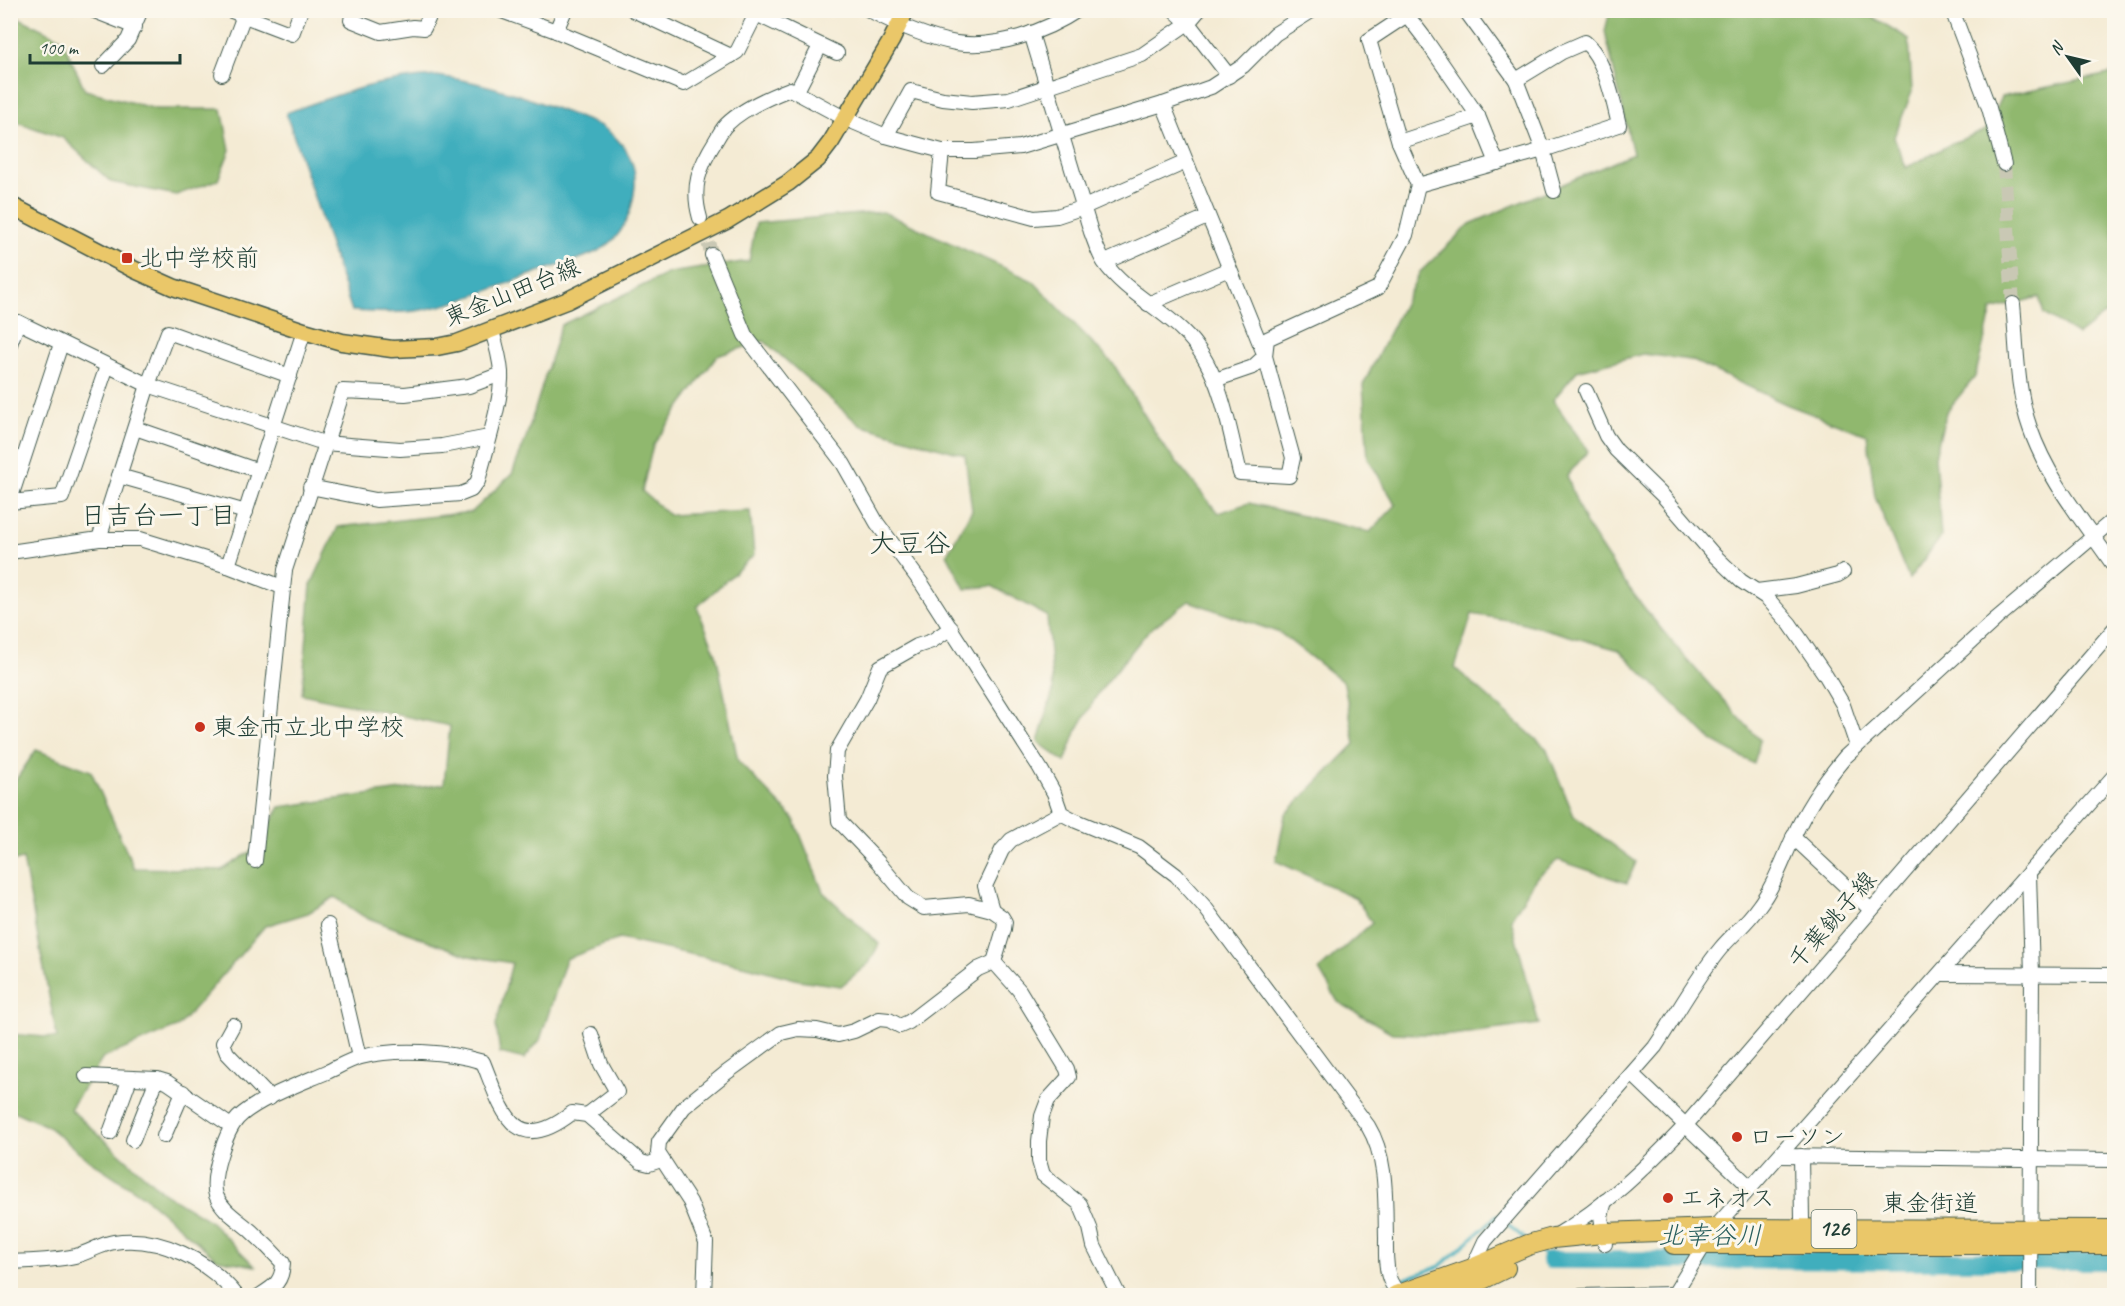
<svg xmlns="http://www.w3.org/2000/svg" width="2125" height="1306" viewBox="0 0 2125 1306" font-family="Caveat,'Klee One',sans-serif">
  <rect width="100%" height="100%" fill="#fbf7ec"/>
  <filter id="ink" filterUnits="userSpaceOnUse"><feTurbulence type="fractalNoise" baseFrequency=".0167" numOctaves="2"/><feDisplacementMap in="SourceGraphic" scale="12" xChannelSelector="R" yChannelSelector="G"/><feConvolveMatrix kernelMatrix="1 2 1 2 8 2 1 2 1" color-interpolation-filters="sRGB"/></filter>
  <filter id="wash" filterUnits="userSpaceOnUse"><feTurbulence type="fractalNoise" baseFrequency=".008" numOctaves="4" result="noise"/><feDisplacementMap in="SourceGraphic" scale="24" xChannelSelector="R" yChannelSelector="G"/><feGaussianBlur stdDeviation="1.35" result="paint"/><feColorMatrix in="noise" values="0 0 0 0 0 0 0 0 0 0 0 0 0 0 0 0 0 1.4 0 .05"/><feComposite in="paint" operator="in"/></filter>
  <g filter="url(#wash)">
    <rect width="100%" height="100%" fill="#f4ebd4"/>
    <g fill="#90b86e" stroke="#587a51" stroke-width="1.5">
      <path d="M 1610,11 L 1863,11 L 1909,39 L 1912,92 L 1894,137 L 1906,168 L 1955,142 L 1986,130 L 2001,97 L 2114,73 L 2114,307 L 2078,335 L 2044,314 L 2039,297 L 1992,310 L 1975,377 L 1946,412 L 1935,456 L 1941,537 L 1909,579 L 1875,497 L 1867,435 L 1788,405 L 1691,360 L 1643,354 L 1577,371 L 1553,400 L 1588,451 L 1567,476 C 1574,494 1580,515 1590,531 C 1638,608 1699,674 1760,740 L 1754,764 L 1712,741 L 1619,650 L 1520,622 L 1472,614 L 1455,668 L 1546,748 L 1574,816 L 1636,862 L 1627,883 L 1558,860 L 1536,878 L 1511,919 L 1539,1024 L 1452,1035 L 1392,1033 L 1338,1002 L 1319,970 L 1372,923 L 1356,898 L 1276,861 L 1285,815 L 1355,744 L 1344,683 L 1280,633 L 1189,601 L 1148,631 L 1099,692 L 1076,732 L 1065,762 L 1038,742 L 1053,691 L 1047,616 L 992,586 L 965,589 L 947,554 L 972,510 L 965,455 L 860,425 L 764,341 L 717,356 L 653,445 L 642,491 L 669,515 L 750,511 L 754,555 L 697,607 L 716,654 L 738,761 L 794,819 L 823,892 L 879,944 L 869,963 L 841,986 L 799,980 L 751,967 L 619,939 L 566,959 L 540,1040 L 524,1059 L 500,1053 L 496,1025 L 512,963 L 469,956 L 363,916 L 335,897 L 308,913 L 265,926 L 179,1026 L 103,1058 L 70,1109 L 164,1193 L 210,1221 L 255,1266 L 217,1259 L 142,1195 L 89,1160 L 47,1126 L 11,1110 L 10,1034 L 57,1038 L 23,859 L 11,862 L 11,787 L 36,750 L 91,771 L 134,868 L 222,870 L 255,849 L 280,807 L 444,784 L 450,726 L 302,694 L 311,585 L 338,527 L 472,512 L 512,474 L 526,438 L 561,325 L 669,273 L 749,261 L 756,223 L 883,212 L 1033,281 L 1114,365 L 1162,444 L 1218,513 L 1249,503 L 1370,532 L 1396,505 L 1368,458 L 1363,385 L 1420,272 L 1470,224 L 1633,154 L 1605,31 Z"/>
      <polygon points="11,14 62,39 85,90 156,109 222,109 230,150 218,180 176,195 111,182 63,138 11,120"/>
    </g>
    <path fill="#40aebd" stroke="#307678" stroke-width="1.5" d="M 437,76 C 495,83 547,105 601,126 C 622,140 637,159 635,186 C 633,207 627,228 610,243 C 597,256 556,266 538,272 C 499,286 457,305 416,311 C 394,314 373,312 352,311 L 286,113 C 341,93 379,79 437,76 Z"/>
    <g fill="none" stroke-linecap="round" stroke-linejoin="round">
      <g stroke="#40aebd" stroke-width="3">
        <polyline points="1507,1224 1525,1239"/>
        <polyline points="1539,1250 1550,1260"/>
        <polyline points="1396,1282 1440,1266 1497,1216 1499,1218"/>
        <polyline points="1345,1296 1387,1285"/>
      </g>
      <polyline stroke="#40aebd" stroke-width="18" points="1550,1260 2114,1261"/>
    </g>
  </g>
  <g filter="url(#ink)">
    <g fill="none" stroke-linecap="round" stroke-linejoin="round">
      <g stroke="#c9c8b4" stroke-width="14" stroke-dasharray="14 7" stroke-linecap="butt">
        <polyline points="2004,164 2013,304"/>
        <polyline points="702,223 712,255"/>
      </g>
      <g stroke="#3f574c" stroke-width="16">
        <g id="minor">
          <polyline points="92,10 135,27"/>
          <polyline points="229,10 292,34 301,10"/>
          <polyline points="354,10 351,20 381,32 413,27 424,28 432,10"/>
          <polyline points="499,10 556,31 684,84 737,52 758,10"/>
          <polyline points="633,10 731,56"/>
          <path d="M 869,10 C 896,24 926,38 956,43 C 996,49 1045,32 1078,10"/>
          <polyline points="1174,10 1188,23 1229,76"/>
          <polyline points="1403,10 1423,36 1478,116 1497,163"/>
          <polyline points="1465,10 1516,80 1543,150 1554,191"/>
          <polyline points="1952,10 1989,108 2004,164"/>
          <polyline points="750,11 837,53"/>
          <polyline points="556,31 565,10"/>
          <path d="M 1031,33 L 1091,232 C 1095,242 1098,253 1104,262 C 1124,291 1159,307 1183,331 C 1221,367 1228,425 1240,473 L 1289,476 L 1293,458 L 1265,356 L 1163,104"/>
          <polyline points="103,66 128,40 141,10"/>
          <polyline points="222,74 246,10"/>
          <polyline points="797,91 820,46"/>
          <polyline points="886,136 911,91 943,99 972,102 1009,99 1142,55 1188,23 1199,10"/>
          <polyline points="1399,142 1478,116"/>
          <polyline points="942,151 938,192 1034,218 1057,216 1084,207 1186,162"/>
          <path d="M 1418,185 L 1543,150 L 1619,125 C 1613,100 1605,59 1585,42 L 1562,52 L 1516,80"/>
          <path d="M 700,218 C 691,187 699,167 716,140 C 719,135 722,129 726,125 C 742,109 769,97 790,89 L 846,119 L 886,136 L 942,151 L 974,151 L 1020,147 L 1163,104 L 1211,87 L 1243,66 L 1275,34 L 1313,10"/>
          <path d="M 712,255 L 745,335 L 843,463 L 877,523 L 922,584 L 1040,768 L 1054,793 L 1061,813 L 1074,820 L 1139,847 L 1176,875 L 1204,906 L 1368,1126 C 1388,1159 1385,1201 1386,1238 C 1386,1252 1385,1267 1390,1280 C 1392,1285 1396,1290 1399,1296"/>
          <polyline points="1105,262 1207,217"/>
          <polyline points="1148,304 1229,269"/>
          <path d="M 2013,304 C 2017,345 2016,389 2030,428 C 2048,480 2084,522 2114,566"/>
          <polyline points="10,324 18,322 148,385 324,443 400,449 442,446 489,437"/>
          <polyline points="10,344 18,322"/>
          <polyline points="1215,380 1253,367 1265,356 1267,339 1378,288 1406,235 1418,185 1399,142 1369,40 1407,15"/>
          <polyline points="1586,391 1606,436 1616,450 1663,496 1714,555 1741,581 1767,598 1790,624 1826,676 1843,705 1857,746"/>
          <polyline points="135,428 259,471"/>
          <polyline points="119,476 246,512"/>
          <path d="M 310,487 L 376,500 L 461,494 L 471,490 L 478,481 C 485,452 503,399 501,372 C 500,358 496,344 492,331"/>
          <polyline points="10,500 61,344"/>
          <polyline points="10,502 62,497 107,366"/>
          <polyline points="99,539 148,385 168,332 290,376"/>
          <polyline points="10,552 99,539 140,539 228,566 282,587"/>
          <polyline points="228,566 304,331"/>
          <polyline points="1757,591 1796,586 1838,575 1843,572"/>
          <polyline points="951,628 932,641 917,646 880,667 867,699 837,751 835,776 839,821 878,862 908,898 924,908 969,904 992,910 1002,917 1005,922 1004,929 994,962"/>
          <polyline points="1793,837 1871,910"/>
          <polyline points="255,861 285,570 343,391 405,394 469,386 501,374"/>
          <polyline points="2029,874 2032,975 2030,1296"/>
          <polyline points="992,910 985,886 1002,850 1011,840 1061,813"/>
          <polyline points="328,925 359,1057"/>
          <polyline points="994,962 1019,990 1067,1069 1069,1077 1048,1100 1042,1116 1039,1141 1039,1161 1043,1175 1080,1204 1090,1228 1094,1246 1119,1296"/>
          <polyline points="1940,974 2114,975"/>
          <polyline points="233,1025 223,1043 227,1053 270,1098"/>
          <polyline points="1632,1074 1751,1188"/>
          <polyline points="86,1076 157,1079 167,1082 231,1126"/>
          <polyline points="587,1115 617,1092 601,1064 591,1034"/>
          <polyline points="110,1133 130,1078"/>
          <polyline points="164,1136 183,1092"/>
          <polyline points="133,1140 157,1079"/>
          <polyline points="1780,1156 2114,1160"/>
          <polyline points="1801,1156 1802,1219"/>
          <path d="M 1557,1235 C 1605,1207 1647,1166 1685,1126 L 2114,629"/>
          <polyline points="1605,1244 1601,1216 1605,1201"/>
          <path d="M 10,1262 C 32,1261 54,1261 75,1256 C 88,1253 101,1244 114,1242 C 160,1235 209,1261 237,1296"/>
          <path d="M 1472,1269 L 1485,1241 L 1655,1047 C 1677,1014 1696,978 1721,948 C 1733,934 1748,922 1758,907 C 1774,886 1782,862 1793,838 C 1806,808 1824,782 1845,757 L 1996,619 L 2114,519"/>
          <path d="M 259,1296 C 275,1286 282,1282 283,1263 C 273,1252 262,1241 251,1231 C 239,1220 222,1211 216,1195 C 210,1177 226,1131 238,1118 C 257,1099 302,1083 327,1072 C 338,1067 349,1060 361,1057 C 396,1048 448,1051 483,1062 C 502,1109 513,1159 572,1113 L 587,1115 L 641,1162 L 649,1164 L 661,1160"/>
          <polyline points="704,1296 706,1242 690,1202 658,1153 659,1142 684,1107 726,1073 781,1033 798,1029 817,1030 838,1035 854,1031 879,1019 889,1020 900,1026 909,1022 978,969 994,962"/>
          <polyline points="1580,1296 1674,1294"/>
          <polyline points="1673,1296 1714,1229 2114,776"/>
        </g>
      </g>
      <g stroke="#3f574c" stroke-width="19">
        <polyline id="major" points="10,205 135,270 173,287 304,331 342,342 392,349 437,347 457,343 566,301 728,220 788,183 818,159 831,142 891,41 906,10"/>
      </g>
      <g stroke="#3f574c" stroke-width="22">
        <g id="highway">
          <polyline points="1674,1244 2114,1244"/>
          <polyline points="1396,1296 1472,1269 1528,1245 1553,1238 1603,1233 1714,1229 2114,1230"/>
          <polyline points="1448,1296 1505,1268"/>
        </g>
      </g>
      <use href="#minor" stroke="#fff" stroke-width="14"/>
      <use href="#major" stroke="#eac769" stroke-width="16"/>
      <use href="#highway" stroke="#eac769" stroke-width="20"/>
    </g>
  </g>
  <g fill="#c8321e" stroke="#fbf7ec" stroke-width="2">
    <rect x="121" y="252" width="12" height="12" rx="3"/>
    <circle cx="200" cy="727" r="6"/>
    <circle cx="1737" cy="1137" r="6"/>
    <circle cx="1668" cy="1198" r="6"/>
  </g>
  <g text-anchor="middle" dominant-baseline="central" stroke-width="6" stroke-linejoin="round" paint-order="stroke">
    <rect fill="#fbf7ec" stroke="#61756b" stroke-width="1.5" x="1811.5" y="1210" width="45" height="38" rx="4.5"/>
    <g font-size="22" font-weight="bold" fill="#1f3d34">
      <text x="1834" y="1229">126</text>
    </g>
    <g font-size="24" fill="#1f3d34" stroke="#fbf7ec" text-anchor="start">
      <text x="139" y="258">北中学校前</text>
      <text x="212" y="727">東金市立北中学校</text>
      <text x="1749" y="1137">ローソン</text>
      <text x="1680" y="1198">エネオス</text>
    </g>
    <g font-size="24" fill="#1f3d34" stroke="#fbf7ec">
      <text transform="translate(512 292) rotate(-22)">東金山田台線</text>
      <text transform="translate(1832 920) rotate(-49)">千葉銚子線</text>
      <text x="1930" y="1203">東金街道</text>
    </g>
    <g font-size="26" fill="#1f3d34" stroke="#fbf7ec">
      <text x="158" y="515">日吉台一丁目</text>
    </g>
    <g font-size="26" font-style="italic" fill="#295f5d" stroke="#fbf7ec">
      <text x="1710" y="1235">北幸谷川</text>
    </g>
    <g font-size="27" fill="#1f3d34" stroke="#fbf7ec">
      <text x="910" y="543">大豆谷</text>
    </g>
  </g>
  <rect width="2125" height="1306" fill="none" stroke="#fbf7ec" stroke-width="36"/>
  <g transform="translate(2068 57) rotate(304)" stroke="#fbf7ec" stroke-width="4.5" paint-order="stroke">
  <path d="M0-4.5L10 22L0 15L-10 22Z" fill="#1f3d34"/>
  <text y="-9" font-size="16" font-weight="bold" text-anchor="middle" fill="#1f3d34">N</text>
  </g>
  <path d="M30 54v9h150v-9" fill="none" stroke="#1f3d34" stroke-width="3"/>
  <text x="39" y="54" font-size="18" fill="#1f3d34" stroke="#fbf7ec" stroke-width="4.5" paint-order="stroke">100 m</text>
</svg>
